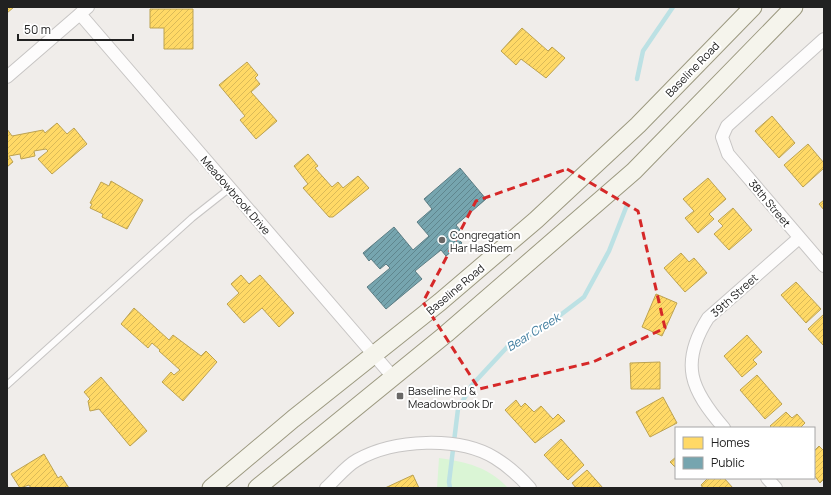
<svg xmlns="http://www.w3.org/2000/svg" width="831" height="495" viewBox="0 0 831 495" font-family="Manrope,sans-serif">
  <defs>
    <pattern id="homes-hatch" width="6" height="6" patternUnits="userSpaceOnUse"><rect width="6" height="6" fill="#ffd966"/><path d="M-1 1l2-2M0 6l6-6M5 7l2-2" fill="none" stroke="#daba58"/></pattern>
    <pattern id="public-hatch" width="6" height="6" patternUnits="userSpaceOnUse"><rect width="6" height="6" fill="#76a5af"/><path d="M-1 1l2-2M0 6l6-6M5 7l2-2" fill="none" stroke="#60868e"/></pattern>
  </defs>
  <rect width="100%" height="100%" fill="#f0edea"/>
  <path fill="#daf5d5" d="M 439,458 C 467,462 488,467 508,488 L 437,488 Z"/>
  <g fill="url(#homes-hatch)" stroke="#bca251">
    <polygon points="7,7 14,7 7,13"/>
    <polygon points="150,9 193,9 193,49 164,49 164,28 150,28"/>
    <polygon points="522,28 548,51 552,47 565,58 546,78 521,59 516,65 501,51"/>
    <polygon points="247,62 258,75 255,78 260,84 251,92 277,121 256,139 240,120 245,116 219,85"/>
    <polygon points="772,116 795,143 779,158 755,131"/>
    <polygon points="57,123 67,134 74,128 87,144 52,174 38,159 48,151 46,149 34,151 35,156 21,159 20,154 9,156 13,162 7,167 7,129 12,136 43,130 45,133"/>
    <polygon points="808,144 824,163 824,168 803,187 784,165"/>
    <polygon points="308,154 318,166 315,168 332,187 338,182 343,188 358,176 369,188 333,217 329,217 303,188 308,184 294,166"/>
    <polygon points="708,178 726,199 709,214 714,219 698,233 685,218 694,211 683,199"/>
    <polygon points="111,181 143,200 127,229 102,217 103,214 90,208 92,204 90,203 101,182 109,186"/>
    <polygon points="824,200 824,210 819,204"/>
    <polygon points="733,208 752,230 729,250 714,234 723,226 718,221"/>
    <polygon points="681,253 689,262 694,258 707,273 685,292 664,268"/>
    <polygon points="241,275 249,284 260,275 294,313 279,327 262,308 244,323 227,304 239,293 231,284"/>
    <polygon points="796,282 821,309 806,323 781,295"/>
    <polygon points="656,294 677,303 662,336 642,327"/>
    <polygon points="134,308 169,340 173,335 201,356 206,351 217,362 183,401 162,382 171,372 174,375 180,370 159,351 160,350 152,343 148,348 121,324"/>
    <polygon points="824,314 824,346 808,329"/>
    <polygon points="747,335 762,352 753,360 757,364 742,377 724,356"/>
    <polygon points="660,362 660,389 631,389 630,363"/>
    <polygon points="757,375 782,404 765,419 740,390"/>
    <polygon points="101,377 147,431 130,446 99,409 90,411 88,401 90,399 84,392"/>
    <polygon points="663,397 677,423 650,437 636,412"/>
    <polygon points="516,400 521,407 525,403 534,412 541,406 553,419 558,414 565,421 535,443 505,410"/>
    <polygon points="786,412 792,418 797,414 805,423 800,428 772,428 770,426"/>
    <polygon points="561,439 584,465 568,480 544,455"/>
    <polygon points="819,446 824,451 824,479 820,483 814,475 814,451"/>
    <polygon points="44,454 58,478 61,476 69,488 31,488 29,485 20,488 11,474"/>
    <polygon points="676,457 676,468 670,462"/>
    <polygon points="587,470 603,488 576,488 572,483"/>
    <polygon points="413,475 419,488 385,488"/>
    <polygon points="708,478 724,478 733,488 703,488 701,485"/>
  </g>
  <polygon fill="url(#public-hatch)" stroke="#5c7d84" points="460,168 486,199 456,225 460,230 454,234 462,243 446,256 441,250 415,271 422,279 386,309 367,287 390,268 386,264 380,269 371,259 369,261 363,253 394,227 413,250 429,236 417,222 432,209 424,199"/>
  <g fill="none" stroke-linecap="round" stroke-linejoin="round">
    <g stroke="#bce1e4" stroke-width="4.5">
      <polyline points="637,79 643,51 673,7"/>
      <polyline points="450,488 449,482 458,409 472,385 509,345 542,329 584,297 609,251 627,205"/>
    </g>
    <g stroke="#c7c5c4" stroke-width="8">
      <polyline id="service" points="7,385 192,218 230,188"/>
    </g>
    <g stroke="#c7c5c4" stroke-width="14">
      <g id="minor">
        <polyline points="80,14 393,377"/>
        <polyline points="824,39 727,126 722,137 728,154 824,266"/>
        <polyline points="7,77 88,7"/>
        <path d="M 724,428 C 691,390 679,364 708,318 L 799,238"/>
        <polyline points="767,478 776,488"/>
        <path d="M 326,488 C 336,479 346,466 357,460 C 394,439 459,436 495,458 C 508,466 520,477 530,488"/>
      </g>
    </g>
    <g stroke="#9c9980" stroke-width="19">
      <g id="secondary">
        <polyline points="211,488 293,419 440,302 536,220 638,125 753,7"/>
        <polyline points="257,488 446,334 634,171 794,7"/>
      </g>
    </g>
    <use href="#service" stroke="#fdfcfc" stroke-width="6"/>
    <use href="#minor" stroke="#fdfcfc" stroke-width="12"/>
    <use href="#secondary" stroke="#f5f4ec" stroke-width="17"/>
  </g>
  <path fill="none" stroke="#d62828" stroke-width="3" stroke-dasharray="8 5" stroke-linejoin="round" d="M 567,169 L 638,211 L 665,328 L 593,362 L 479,389 L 423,302 L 476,201 Z"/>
  <g fill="#696867" stroke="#fff" stroke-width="1.5">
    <circle cx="442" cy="240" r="4"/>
    <rect x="396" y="392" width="8" height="8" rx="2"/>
  </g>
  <g text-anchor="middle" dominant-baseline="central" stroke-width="4" stroke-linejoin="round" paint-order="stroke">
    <g font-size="11" fill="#212121" stroke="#fff">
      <text transform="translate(692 69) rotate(-46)">Baseline Road</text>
      <text transform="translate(236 195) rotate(49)">Meadowbrook Drive</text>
      <text transform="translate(770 203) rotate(50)">38th Street</text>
      <text transform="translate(455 289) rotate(-40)">Baseline Road</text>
      <text transform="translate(734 295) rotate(-42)">39th Street</text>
    </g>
    <g font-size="11" fill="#212121" stroke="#fff" text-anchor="start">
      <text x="450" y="234">Congregation<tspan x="450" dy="13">Har HaShem</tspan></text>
      <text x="408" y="390">Baseline Rd &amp;<tspan x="408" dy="13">Meadowbrook Dr</tspan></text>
    </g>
    <g font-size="12" font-style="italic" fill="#3f7c9e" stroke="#fff">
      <text transform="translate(533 332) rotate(-32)">Bear Creek</text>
    </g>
  </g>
  <rect width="831" height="495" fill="none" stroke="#212121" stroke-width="16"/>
  <rect x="675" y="427" width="140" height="52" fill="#ffffff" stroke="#a6a6a6"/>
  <rect x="683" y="437" width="20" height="12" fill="#ffd966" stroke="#a6a6a6"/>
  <text x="711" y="447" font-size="12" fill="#212121">Homes</text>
  <rect x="683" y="457" width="20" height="12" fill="#76a5af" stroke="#a6a6a6"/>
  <text x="711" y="467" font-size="12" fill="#212121">Public</text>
  <path d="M18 34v6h115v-6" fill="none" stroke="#212121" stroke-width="2"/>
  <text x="24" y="34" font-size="12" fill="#212121" stroke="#ffffff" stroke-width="3" paint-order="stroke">50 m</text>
</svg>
